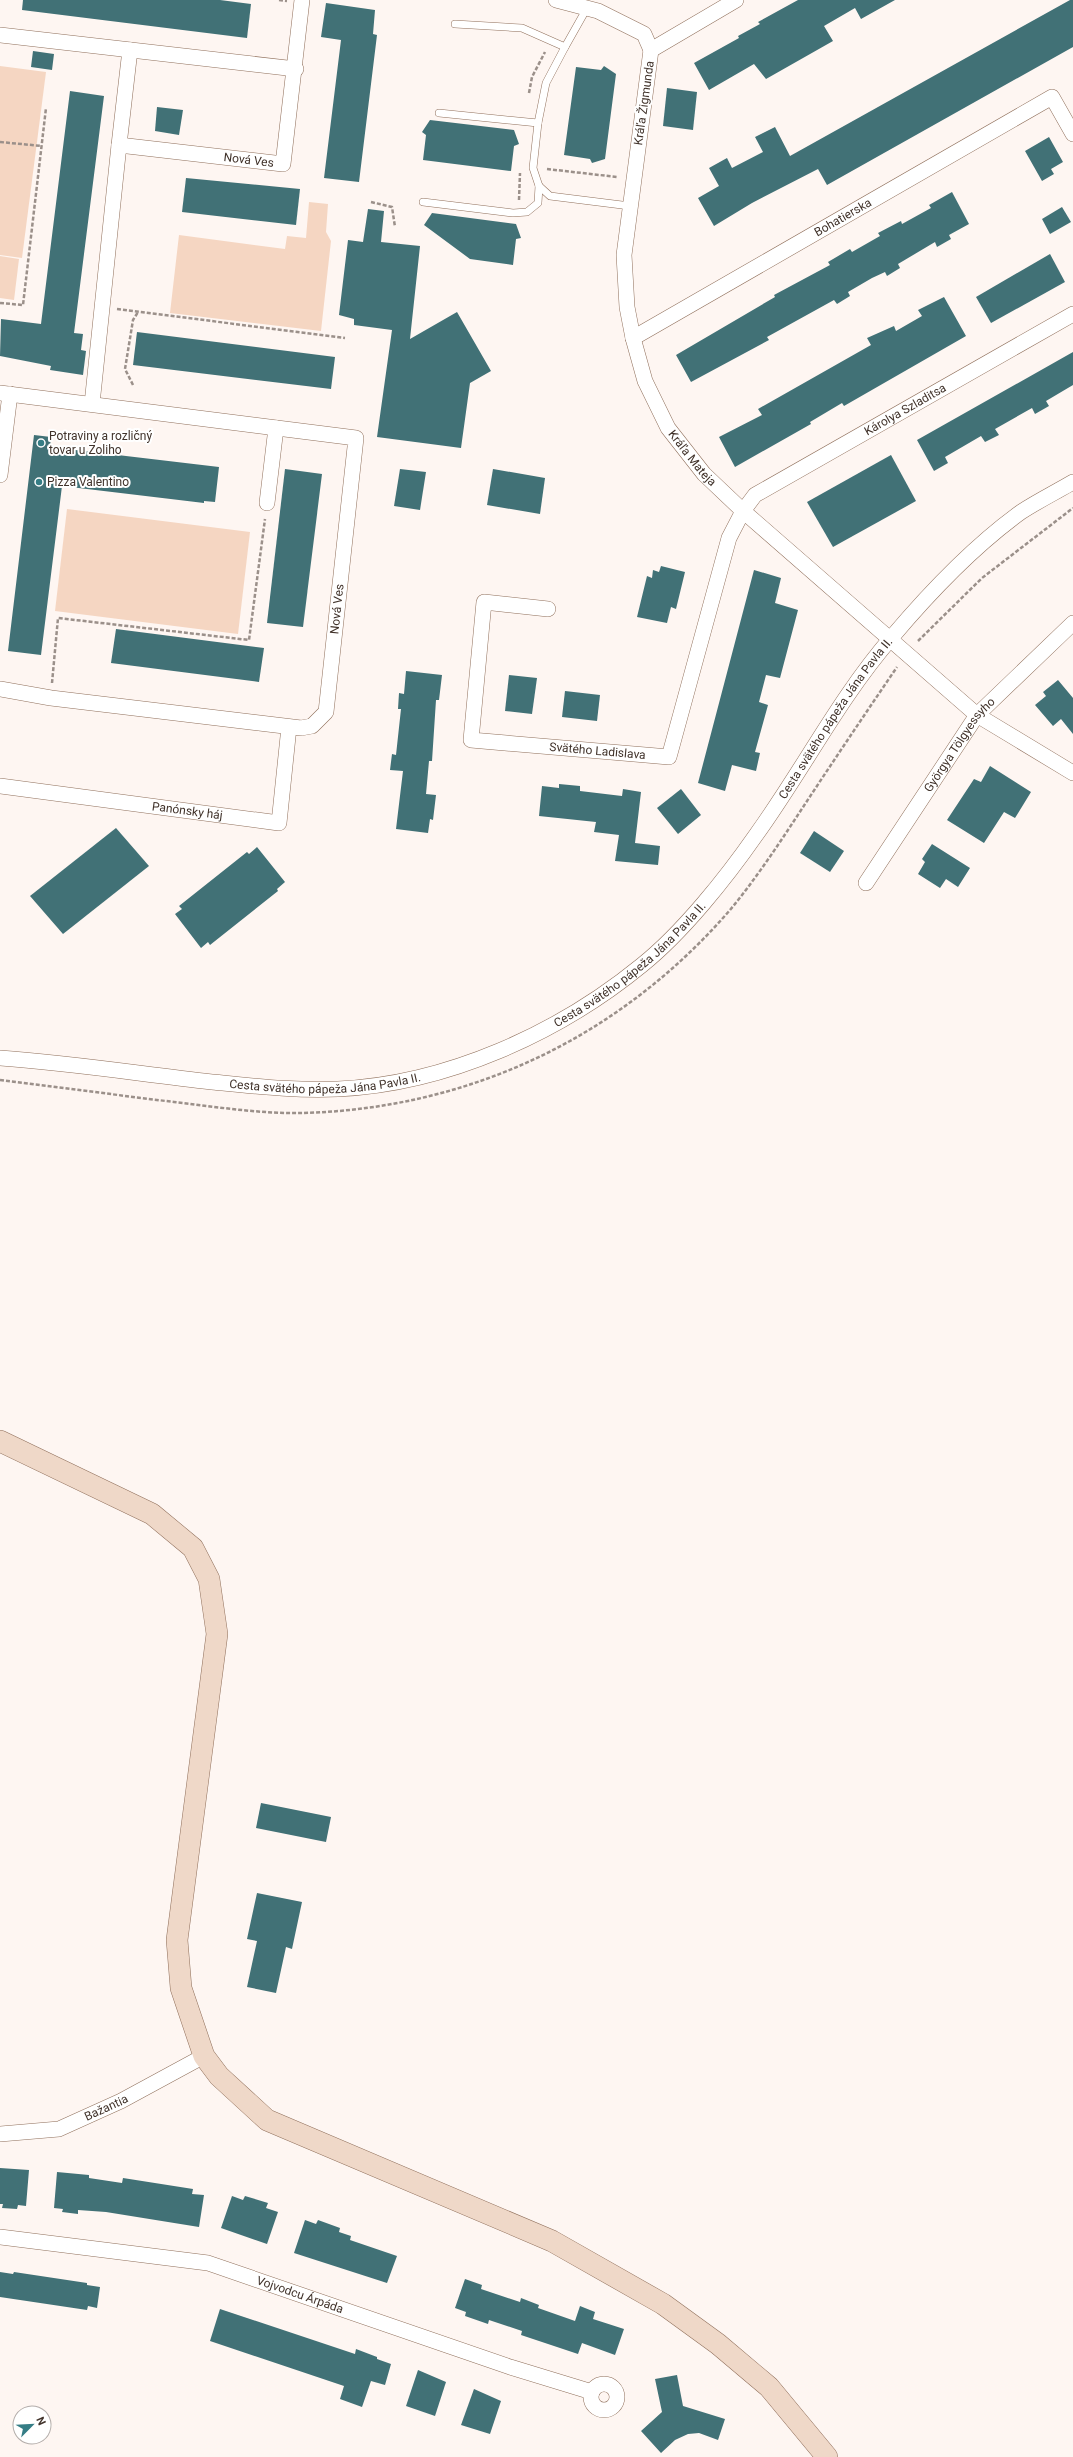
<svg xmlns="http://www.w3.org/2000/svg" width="1073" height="2457" viewBox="0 0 1073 2457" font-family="Roboto,sans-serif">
  <rect width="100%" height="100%" fill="#fef6f2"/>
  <g fill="#f5d6c2">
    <polygon points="0,66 46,72 22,258 0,255"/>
    <polygon points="309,202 328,204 326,232 331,241 321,331 170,313 179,235 285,249 287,236 306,238"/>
    <polygon points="0,256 19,259 14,300 0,298"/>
    <polygon points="67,509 250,532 238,634 55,611"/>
  </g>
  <g fill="#417176">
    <polygon points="23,0 220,0 251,4 247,38 22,10"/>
    <polygon points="798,0 895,0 861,19 855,8 824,26 833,41 766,79 754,64 709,90 694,63 739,38 738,36 760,24 758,22"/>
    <polygon points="1070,0 1073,0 1073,47 827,185 818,169 752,203 714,226 698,198 719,186 709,168 727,158 732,168 763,152 755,137 775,127 790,156"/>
    <polygon points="326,3 375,10 373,34 377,35 359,182 324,178 341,40 321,37"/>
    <polygon points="33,51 54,54 52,70 31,67"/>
    <polygon points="604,66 616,74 605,159 592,163 590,159 564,155 576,67 601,70"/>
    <polygon points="667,88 697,92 693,130 663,126"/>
    <polygon points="70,91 104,96 74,333 83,334 81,350 86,351 83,375 50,370 51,366 0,356 1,319 41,324"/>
    <polygon points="157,107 183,110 179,135 155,131"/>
    <polygon points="430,120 514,130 519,144 514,146 511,171 423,160 426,135 422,132"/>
    <polygon points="1049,137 1063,162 1051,169 1054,174 1042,181 1025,151"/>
    <polygon points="186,178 300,189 296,225 182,212"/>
    <polygon points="952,192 969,224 949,235 951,239 937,247 935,242 898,264 900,268 887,276 885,272 872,278 848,292 850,296 837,304 834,300 767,337 769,340 691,382 676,355 775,297 774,295 830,265 828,262 850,249 852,252 880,236 878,233 901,221 902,224 931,208 929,205"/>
    <polygon points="1062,207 1071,222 1050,234 1042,219"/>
    <polygon points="368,209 384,211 381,242 420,246 410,339 457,312 491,371 470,383 461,448 377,437 392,330 354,325 354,319 339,315 348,240 363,242"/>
    <polygon points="432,213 516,224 521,238 516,239 513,265 470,259 424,225"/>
    <polygon points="1050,254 1065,282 991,323 976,297"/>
    <polygon points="944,297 966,336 844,406 842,403 810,422 811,424 735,467 719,437 762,415 758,409 871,345 867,338 894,326 896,331 922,316 918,310"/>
    <polygon points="137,332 335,357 331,389 133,365"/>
    <polygon points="1073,352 1073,385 1046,401 1049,406 1035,414 1032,408 995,429 999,435 985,442 981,436 945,457 948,463 934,471 917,440"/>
    <polygon points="34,435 51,437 50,447 219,467 215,502 204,501 204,503 62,486 41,655 8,651"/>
    <polygon points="891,455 916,501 833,547 807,502"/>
    <polygon points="285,469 322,474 303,627 267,623"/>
    <polygon points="400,469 426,472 420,510 394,506"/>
    <polygon points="493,469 545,478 540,514 487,505"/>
    <polygon points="661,566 685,572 676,609 671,607 667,623 637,617 647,576 652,578 653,570 659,572"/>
    <polygon points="754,570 781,578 775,603 798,610 780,678 766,675 759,702 768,705 755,752 760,753 756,771 732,765 725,791 698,783"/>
    <polygon points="116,629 264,648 259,682 111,663"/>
    <polygon points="406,671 442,675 439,700 436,700 432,761 429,761 426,794 436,795 433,820 430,819 428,833 396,829 403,771 390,770 392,754 396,755 401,709 398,709 399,693 404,694"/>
    <polygon points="509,675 537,678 532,714 505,711"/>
    <polygon points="1058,680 1073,698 1073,734 1061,719 1053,726 1035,705 1046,696 1043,692"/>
    <polygon points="565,691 600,695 597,721 562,717"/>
    <polygon points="990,766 1031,792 1015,818 1004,812 984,843 947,820 974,779 981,782"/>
    <polygon points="559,784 580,786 580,791 622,796 623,789 641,792 635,843 660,846 658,865 615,861 619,835 594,832 596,822 539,816 542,786 559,788"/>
    <polygon points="681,789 701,815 678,834 657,808"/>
    <polygon points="116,828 149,866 63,934 30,896"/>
    <polygon points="814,831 844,851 830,872 800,853"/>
    <polygon points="932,844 970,868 958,887 946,879 940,888 918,874 925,862 922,859"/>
    <polygon points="257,847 285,882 277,889 278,891 210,945 208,942 201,948 175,914 182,909 179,906 247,852 249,854"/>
    <polygon points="261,1803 331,1817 326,1842 256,1828"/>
    <polygon points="257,1893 302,1902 292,1949 286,1947 276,1993 247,1987 257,1941 247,1939"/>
    <polygon points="0,2168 29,2170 26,2206 18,2205 17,2209 2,2208 3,2204 0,2204"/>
    <polygon points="57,2172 89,2175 89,2178 122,2183 123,2178 193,2189 192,2194 204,2195 199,2227 106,2212 78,2210 78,2214 62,2212 63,2209 54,2208"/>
    <polygon points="232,2196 243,2200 245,2196 268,2203 266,2208 278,2212 267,2244 221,2228"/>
    <polygon points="305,2220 316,2224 318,2220 340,2228 339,2232 351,2236 350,2240 397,2256 387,2283 294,2253"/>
    <polygon points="0,2272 13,2274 14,2272 87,2283 87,2285 100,2287 97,2308 88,2306 87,2310 0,2297"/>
    <polygon points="465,2279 482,2285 481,2289 520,2302 521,2298 539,2305 538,2308 575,2321 580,2306 595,2312 593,2319 624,2329 615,2355 582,2343 578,2354 521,2335 522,2331 489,2320 488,2324 465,2316 466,2312 455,2308"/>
    <polygon points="220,2309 355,2354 356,2349 377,2357 377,2359 391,2364 385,2385 371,2381 362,2407 340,2399 344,2386 210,2341"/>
    <polygon points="418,2370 446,2382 435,2416 406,2406"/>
    <polygon points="677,2375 683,2406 725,2419 718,2440 699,2433 688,2434 675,2440 661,2453 641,2431 662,2412 655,2379"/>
    <polygon points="474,2389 501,2401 490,2434 461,2425"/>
  </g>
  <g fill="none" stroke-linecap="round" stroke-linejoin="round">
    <g stroke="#90705c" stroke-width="8">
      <g id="lane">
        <polyline points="455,24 522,28 565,47 587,8"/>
        <polyline points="439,113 538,123 546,83 565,47"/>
        <polyline points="538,123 533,168 539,186 550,196 630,206"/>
        <polyline points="423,202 513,213 527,212 538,203 539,186"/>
      </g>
    </g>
    <g stroke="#90705c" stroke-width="16">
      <g id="street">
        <polyline points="556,0 598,11 644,34 651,50"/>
        <polyline points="0,35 296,69"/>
        <path id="s1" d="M 651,50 L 624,255 L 627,307 L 633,338 L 645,381 L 668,428 L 704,474 L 743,511 L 977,715 L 1073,773"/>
        <polyline points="651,50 736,0"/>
        <polyline points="119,145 130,50"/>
        <path id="s2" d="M 633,338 L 1052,97 L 1073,134"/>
        <polyline points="0,393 356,438 326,712 312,726 301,728 51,698 0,689"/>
        <path id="s3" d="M 92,404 L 119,145 L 283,164 L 302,0"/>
        <polyline points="0,475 10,394"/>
        <polyline points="267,503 276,428"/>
        <path id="s4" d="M 548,609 L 484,602 L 471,740 L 669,757 L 729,538 L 743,511 L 755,495 L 1073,314"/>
        <path id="s5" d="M 0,786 L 279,823 L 289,727"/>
        <path id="s6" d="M 866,883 L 977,715 L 1073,623"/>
        <path id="s7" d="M 0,1058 C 71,1063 141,1074 212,1082 C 254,1086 296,1091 338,1089 C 447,1084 559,1033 642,965 C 683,932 726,878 756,835 C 803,770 839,698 892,637 C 930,592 974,546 1021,512 C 1038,501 1056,492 1073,482"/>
        <path id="s8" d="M 0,2134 L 59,2129 L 121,2101 L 204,2056"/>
        <path id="s9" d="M 0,2237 L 208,2263 L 510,2367 L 592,2392"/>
        <circle cx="604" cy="2397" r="13"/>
      </g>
    </g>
    <g stroke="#90705c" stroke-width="22">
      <polyline id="secondary" points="0,1441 152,1514 193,1548 209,1579 217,1634 177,1940 181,1988 204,2056 219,2076 267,2120 552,2241 663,2304 718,2344 769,2387 827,2457"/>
    </g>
    <g stroke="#9b908a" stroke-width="2.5" stroke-dasharray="4 2" stroke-linecap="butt">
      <polyline points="279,0 287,1"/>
      <polyline points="529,93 532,77 545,52"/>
      <polyline points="0,142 42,146"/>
      <polyline points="547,169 617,177"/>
      <polyline points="519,200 520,173"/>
      <polyline points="371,202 392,207 395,227"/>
      <polyline points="0,303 23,305 46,108"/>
      <polyline points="117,309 345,338"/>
      <polyline points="133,385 125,369 133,320 138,312"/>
      <polyline points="918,641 982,578 1073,508"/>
      <polyline points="52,683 58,618 249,640 265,519"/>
      <path d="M 0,1080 C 58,1087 116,1095 174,1102 C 217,1107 261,1114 304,1113 C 472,1108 621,1036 730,910 C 759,875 784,836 809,798 C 838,754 867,711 897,667"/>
    </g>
    <use href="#lane" stroke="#fff" stroke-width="7"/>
    <use href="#street" stroke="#fff" stroke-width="15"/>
    <use href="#secondary" stroke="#efd8c8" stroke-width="21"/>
  </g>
  <g fill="#357d85" stroke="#fff" stroke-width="1.5">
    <circle cx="41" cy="443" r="4"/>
    <circle cx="39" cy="482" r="4"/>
  </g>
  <g text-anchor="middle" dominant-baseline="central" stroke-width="4" stroke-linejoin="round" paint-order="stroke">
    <g font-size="12" fill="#40322a" stroke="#fff">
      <text transform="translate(644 103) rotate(-82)">Kráľa Žigmunda</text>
      <text stroke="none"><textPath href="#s3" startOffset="391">Nová Ves</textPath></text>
      <text stroke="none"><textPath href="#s2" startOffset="242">Bohatierska</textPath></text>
      <text stroke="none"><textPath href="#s4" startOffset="852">Károlya Szladitsa</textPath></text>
      <text stroke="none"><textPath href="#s1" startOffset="426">Kráľa Mateja</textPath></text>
      <text transform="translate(337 609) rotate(-84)">Nová Ves</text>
      <text stroke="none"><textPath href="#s7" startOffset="988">Cesta svätého pápeža Jána Pavla II.</textPath></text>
      <text stroke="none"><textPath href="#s6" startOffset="167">Györgya Tölgyessyho</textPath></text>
      <text stroke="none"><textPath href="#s4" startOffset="330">Svätého Ladislava</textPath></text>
      <text stroke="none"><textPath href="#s5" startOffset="189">Panónsky háj</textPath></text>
      <text stroke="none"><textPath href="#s7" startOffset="664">Cesta svätého pápeža Jána Pavla II.</textPath></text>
      <text stroke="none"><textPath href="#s7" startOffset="327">Cesta svätého pápeža Jána Pavla II.</textPath></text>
      <text stroke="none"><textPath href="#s8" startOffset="111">Bažantia</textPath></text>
      <text stroke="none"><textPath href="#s9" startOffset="307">Vojvodcu Árpáda</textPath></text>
    </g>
    <g font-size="12" fill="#40322a" stroke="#fff" text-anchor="start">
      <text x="49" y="436">Potraviny a rozličný<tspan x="49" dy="14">tovar u Zoliho</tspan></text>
      <text x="47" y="482">Pizza Valentino</text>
    </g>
  </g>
  <g transform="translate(32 2425) rotate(66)"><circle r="19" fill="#ffffff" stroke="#b3adaa"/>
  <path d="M0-3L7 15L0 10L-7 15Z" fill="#357d85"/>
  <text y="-6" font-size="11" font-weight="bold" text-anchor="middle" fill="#40322a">N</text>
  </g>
</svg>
